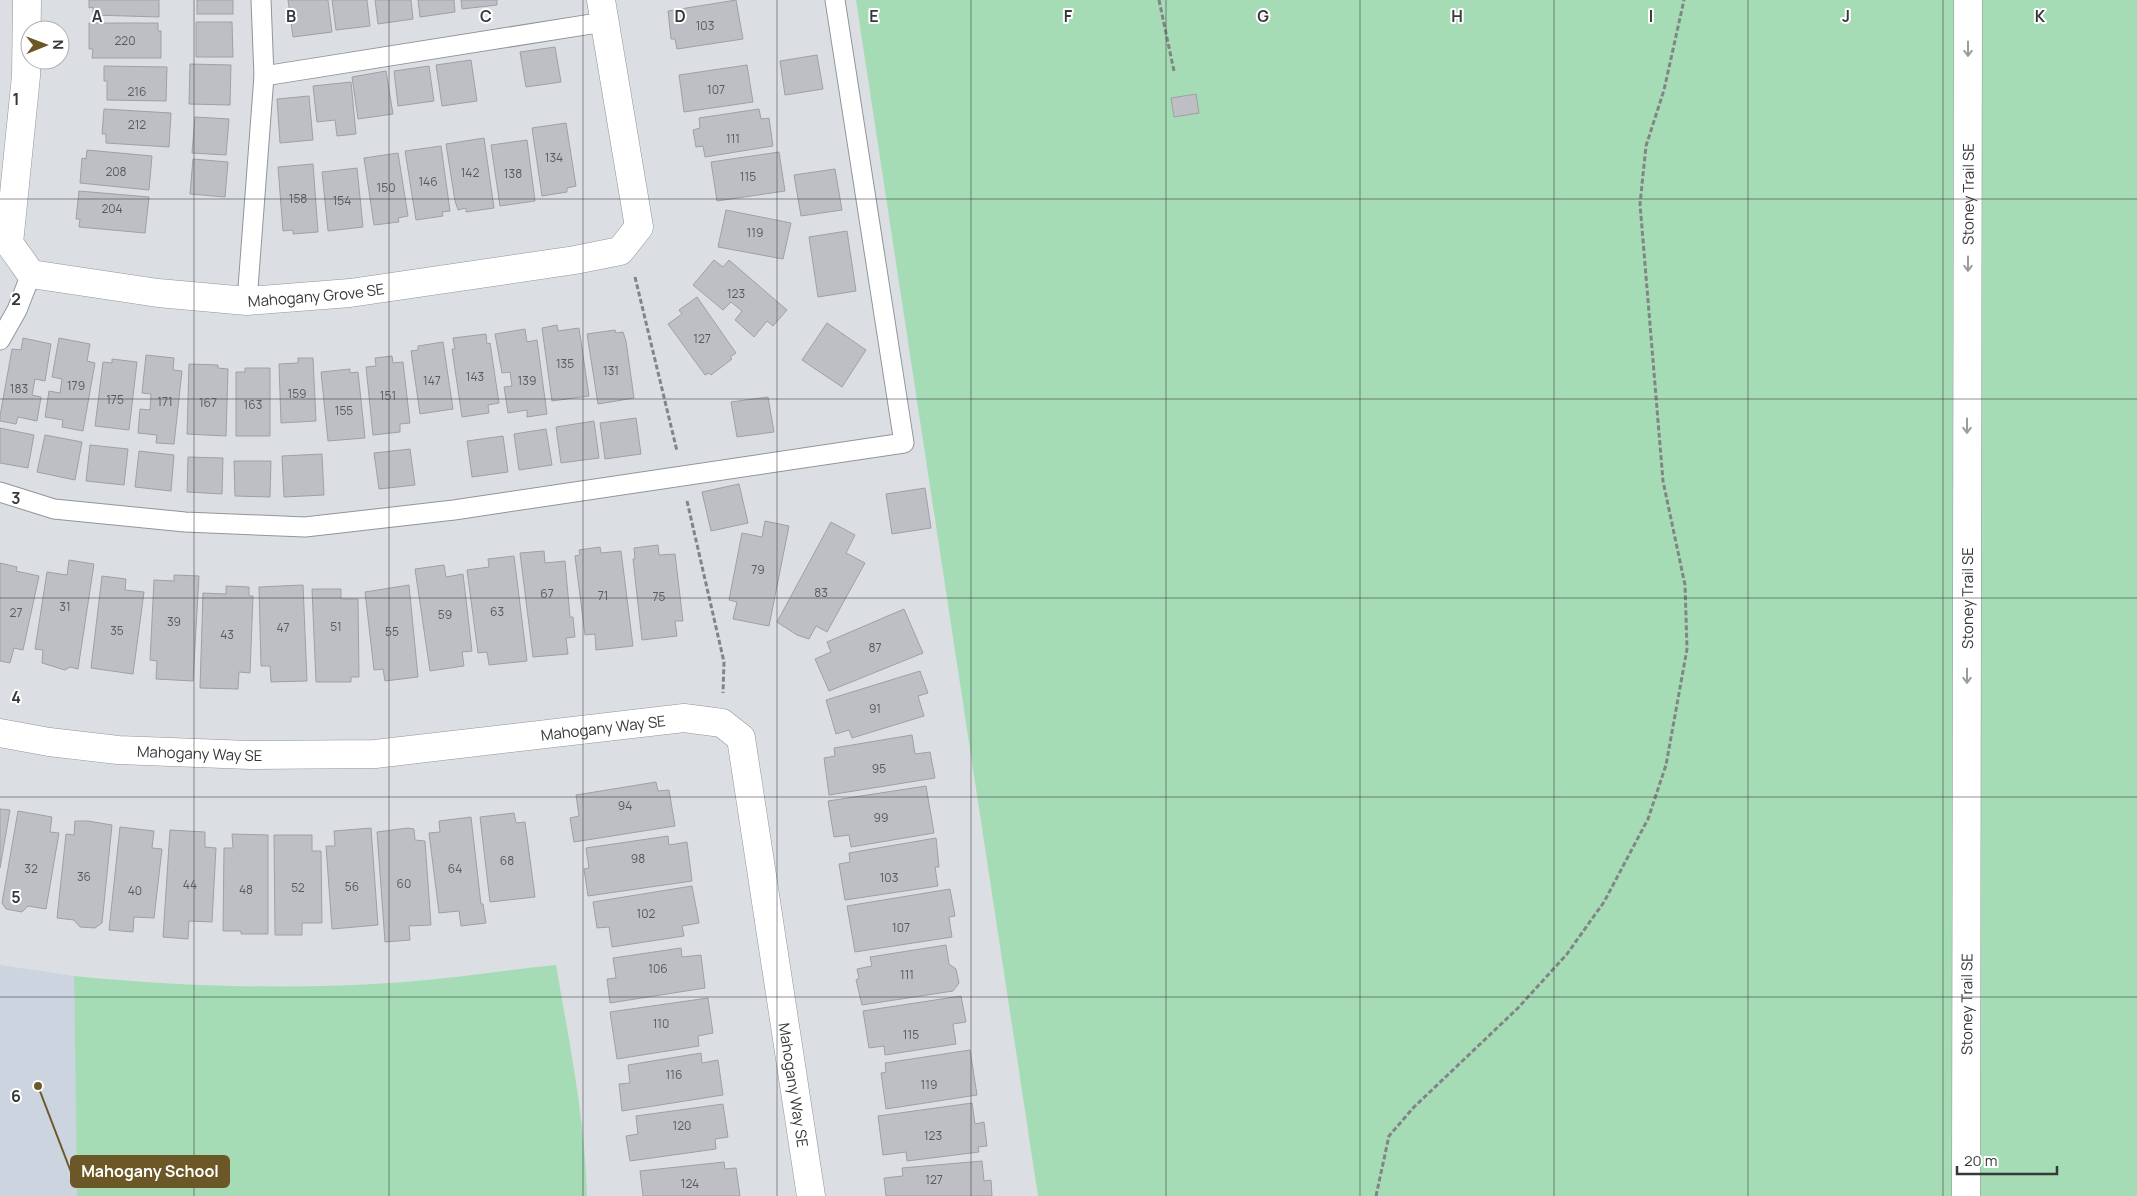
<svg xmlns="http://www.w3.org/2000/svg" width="2137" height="1196" viewBox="0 0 2137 1196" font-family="Manrope,sans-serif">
  <rect width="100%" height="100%" fill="#dbdfe4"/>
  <polygon fill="#cbd4df" points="0,965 74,976 77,1196 0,1196"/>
  <g fill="#a5dcb5">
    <polygon points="856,0 2137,0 2137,1196 1038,1196"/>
    <path d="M 556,965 C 569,1041 585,1118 587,1196 L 77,1196 L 74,976 C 184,987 295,990 405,982 C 456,978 506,970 556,965 Z"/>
  </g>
  <g fill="#bebfc4" stroke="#9fa0a5">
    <polygon points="89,0 159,0 159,17 93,15 93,7 89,8"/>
    <rect x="197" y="0" width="36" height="14"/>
    <polygon points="288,0 328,0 332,32 293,37"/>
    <polygon points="332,0 367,0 370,26 336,30"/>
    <polygon points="375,0 411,0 413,19 378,24"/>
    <polygon points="418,0 454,0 455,12 420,17"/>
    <polygon points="461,0 497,0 497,5 462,9"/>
    <polygon points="736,0 743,39 677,49 675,39 671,39 668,11"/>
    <polygon points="196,22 232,22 233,57 196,57"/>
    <polygon points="89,23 158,23 158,31 161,31 161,58 92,58 93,49 89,49"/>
    <polygon points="555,47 561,82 526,87 520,52"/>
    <polygon points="817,55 823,89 785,95 780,61"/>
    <polygon points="471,60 477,101 442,106 436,65"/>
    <polygon points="190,64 231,65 230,105 189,104"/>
    <polygon points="747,65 753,102 684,112 679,75"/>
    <polygon points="104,66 167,67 166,101 107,100 107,81 104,81"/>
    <polygon points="429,66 434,101 398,106 394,71"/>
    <polygon points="386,71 393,114 358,119 352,77"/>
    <polygon points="351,82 356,134 337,136 335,120 317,122 313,86"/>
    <polygon points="1196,94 1199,113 1174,117 1171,98"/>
    <polygon points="309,96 313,140 280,143 277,99"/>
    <polygon points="104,109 171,113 169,147 106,143 106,134 102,134"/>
    <polygon points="759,109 761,119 769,118 773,146 705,157 703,146 696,147 693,130 700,128 699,118"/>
    <polygon points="195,117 229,119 226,155 192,153"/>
    <polygon points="566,123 576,186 567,188 567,192 542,196 532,128"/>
    <polygon points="484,138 494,208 466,212 466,208 458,210 455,201 446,144"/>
    <polygon points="527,140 535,201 500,206 491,145"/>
    <polygon points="441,146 450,211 442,212 443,216 416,220 405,151"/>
    <polygon points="87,150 152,156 149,190 80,183 82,158 86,159"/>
    <polygon points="779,152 785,191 717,201 711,162"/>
    <polygon points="398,153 408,216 398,218 399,222 374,225 364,158"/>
    <polygon points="193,159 228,162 225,197 190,194"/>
    <polygon points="313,164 318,232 293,234 293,230 283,231 278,167"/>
    <polygon points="357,168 363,227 328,231 322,172"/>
    <polygon points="835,169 842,210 801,216 794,175"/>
    <polygon points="79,191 149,197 145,233 79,227 80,219 76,219"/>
    <polygon points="726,210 791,223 783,259 718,247"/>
    <polygon points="847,231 856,291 818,297 809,237"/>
    <polygon points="714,260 723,267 729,260 787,310 773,326 767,321 754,337 735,320 742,311 731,302 723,310 693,285"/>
    <polygon points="697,297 736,353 730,357 732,359 711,375 709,373 705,375 668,324 682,314 679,310"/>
    <polygon points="827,323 866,350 842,387 802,360"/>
    <polygon points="557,325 558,331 579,328 589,396 552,401 542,328"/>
    <polygon points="525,329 527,342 537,340 547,414 527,417 527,410 508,413 504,387 512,386 510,372 502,373 495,334"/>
    <polygon points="615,330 616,333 623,332 626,341 634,398 598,404 587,334"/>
    <polygon points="486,334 487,344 490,343 499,403 488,405 489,413 462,417 452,349 455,349 453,338"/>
    <polygon points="23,338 51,344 45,381 35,379 32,395 41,397 37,421 18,417 16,424 0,421 0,416 12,349 21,350"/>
    <polygon points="59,338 90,344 87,361 95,363 83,431 62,427 63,420 45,417 49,391 60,393 62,379 52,377"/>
    <polygon points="443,342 453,409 420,414 411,351 418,350 418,346"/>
    <polygon points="146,355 174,358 173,370 182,371 174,444 156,443 157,435 138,433 140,409 150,410 151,394 142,393"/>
    <polygon points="392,356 393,363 403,362 410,423 400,424 400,432 373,435 366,367 376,366 375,358"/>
    <polygon points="298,358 313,358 316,421 281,423 279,364 298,363"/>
    <polygon points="112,359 137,362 129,430 95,426 103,362 112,363"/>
    <polygon points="189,364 218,365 218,368 228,369 226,436 187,434"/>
    <polygon points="245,368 270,368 270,436 236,436 236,372 245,372"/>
    <polygon points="350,369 350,373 358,372 365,438 328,441 321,372"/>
    <polygon points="768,397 774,432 737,437 731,402"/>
    <polygon points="636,418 641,454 605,459 600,423"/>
    <polygon points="594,421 599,458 561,463 556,427"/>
    <polygon points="0,428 34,435 28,468 0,463"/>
    <polygon points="546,429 552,465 519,470 514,434"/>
    <polygon points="45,435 82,442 75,480 37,472"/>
    <polygon points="503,436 508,472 472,477 467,441"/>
    <polygon points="90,445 128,449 124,485 86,481"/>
    <polygon points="410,449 415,485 379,489 374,453"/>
    <polygon points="139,451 174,455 171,491 135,487"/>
    <polygon points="322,454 324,495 284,497 282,456"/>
    <polygon points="188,457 223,458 222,494 187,492"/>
    <polygon points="234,461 271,461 270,497 235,496"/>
    <polygon points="739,484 748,523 711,531 702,492"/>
    <polygon points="925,488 931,528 892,534 886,494"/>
    <polygon points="765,521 789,526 769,626 733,619 737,602 729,600 742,533 762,537"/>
    <polygon points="831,522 855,535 846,553 865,563 827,632 816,626 809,639 797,635 777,622"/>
    <polygon points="658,545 659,555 675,554 683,621 675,621 677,636 642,640 633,559 635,559 634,548"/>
    <polygon points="600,547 601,553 621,551 633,646 596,650 595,634 585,635 575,556 580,555 579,550"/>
    <polygon points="544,551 545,563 565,561 570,617 573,617 575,637 566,638 568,654 533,657 520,553"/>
    <polygon points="514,556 527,661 489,665 487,652 478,653 467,570 489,567 488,559"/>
    <polygon points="69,560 94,564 78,669 70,667 65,670 42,663 43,650 35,649 47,572 67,575"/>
    <polygon points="0,563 17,567 16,571 39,576 23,650 14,648 10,663 0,661"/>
    <polygon points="444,565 446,577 463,574 472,651 462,652 464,666 430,671 415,569"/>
    <polygon points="174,575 199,576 193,681 156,679 157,661 150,660 154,580 174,581"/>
    <polygon points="102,576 126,579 125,590 144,592 133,674 91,668"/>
    <polygon points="303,585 307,681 271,682 270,666 261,666 259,587"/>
    <polygon points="409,585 418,677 385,681 383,669 374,670 365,592"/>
    <polygon points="226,586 249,587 249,596 253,596 250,673 239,672 238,689 200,688 203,593 226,594"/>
    <polygon points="312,589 341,589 341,599 358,599 359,677 351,677 351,682 316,682"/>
    <polygon points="904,609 923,653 829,691 815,659 831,652 827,642"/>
    <polygon points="920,671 928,693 918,696 924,716 852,738 849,730 836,734 826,700"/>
    <polygon points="912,735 915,754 930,752 935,778 829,795 824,758 835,756 834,748"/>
    <polygon points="656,782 658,791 669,790 675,826 574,842 570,818 579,816 576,795"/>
    <polygon points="926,786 934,833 851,847 849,835 834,837 828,801"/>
    <polygon points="0,809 10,810 0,868"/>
    <polygon points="18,811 52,817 50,832 59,833 46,909 28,906 22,912 6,909 2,903"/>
    <polygon points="514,813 516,823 525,822 535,897 490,902 480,817"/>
    <polygon points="471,817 481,904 483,904 486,923 461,926 459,911 439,913 429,833 440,832 439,821"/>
    <polygon points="75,821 88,821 112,825 102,923 95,928 80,927 74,920 57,918 66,834 74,835"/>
    <polygon points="120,827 154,831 152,848 162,849 154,918 134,917 133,932 109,930"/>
    <polygon points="371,828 378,925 332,929 326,846 335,846 334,831"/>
    <polygon points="408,828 414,829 415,840 425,841 431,925 409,926 410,940 385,942 377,832"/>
    <polygon points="170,830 205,832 205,847 216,848 212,922 189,921 188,939 163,937"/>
    <polygon points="232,834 268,835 268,934 241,934 241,931 223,931 224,848 233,848"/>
    <polygon points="274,835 312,835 312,851 321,851 322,923 302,923 302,935 275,935"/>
    <polygon points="668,836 669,845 687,842 692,881 588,896 584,869 589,868 586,848"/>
    <polygon points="936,838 939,867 935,867 938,886 845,900 839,864 850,862 849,853"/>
    <polygon points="692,886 699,923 682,926 684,936 612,947 609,927 597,928 593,902"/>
    <polygon points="950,889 955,916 949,917 952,937 855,952 847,906"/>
    <polygon points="946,945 949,964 956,969 959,983 953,991 862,1005 856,980 859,978 857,969 872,966 870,957"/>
    <polygon points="681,948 682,957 701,955 705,988 610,1003 607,979 616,978 613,958"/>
    <polygon points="961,996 966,1022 953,1024 956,1044 885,1055 884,1046 869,1048 863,1011"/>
    <polygon points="708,998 713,1033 698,1036 699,1046 617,1059 610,1012"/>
    <polygon points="970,1050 977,1095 886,1109 881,1073 886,1072 885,1063"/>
    <polygon points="701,1053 702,1063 718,1060 723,1095 622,1111 619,1084 630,1083 628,1065"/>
    <polygon points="972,1103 975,1124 984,1122 987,1146 978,1147 979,1152 907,1161 906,1152 883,1155 878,1116"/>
    <polygon points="723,1104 728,1137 715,1139 716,1149 630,1161 626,1136 638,1134 636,1116"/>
    <polygon points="982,1161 984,1181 991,1180 992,1196 886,1196 884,1178 903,1176 902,1168"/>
    <polygon points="724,1162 725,1169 736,1168 740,1196 643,1196 640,1171"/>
  </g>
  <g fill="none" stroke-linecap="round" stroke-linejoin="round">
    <g stroke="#919599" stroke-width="21">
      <g id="lane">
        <polyline points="264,76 604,22"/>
        <polyline points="247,301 264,76 261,0"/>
        <polyline points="0,340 17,310 31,274"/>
        <polyline points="0,492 54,509 185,522 305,527 454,510 904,443 835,0"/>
      </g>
    </g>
    <g stroke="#919599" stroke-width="29">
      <g id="street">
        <path id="s1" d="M 27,0 L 26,76 L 9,243 L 31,274 L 158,293 L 247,301 L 350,293 L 575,260 L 620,251 L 639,227 L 601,0"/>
        <path id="s2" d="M 0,733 L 49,742 L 118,750 L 250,755 L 375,754 L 684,718 L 722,723 L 741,738 L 811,1196"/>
      </g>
    </g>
    <g stroke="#919599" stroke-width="29">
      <g id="highway">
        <path id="s3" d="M 1966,1196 L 1968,0"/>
      </g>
    </g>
    <g stroke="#828588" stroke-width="3" stroke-dasharray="5 2.5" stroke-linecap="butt">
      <polyline points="1159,0 1174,71"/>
      <polyline points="635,277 677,451"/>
      <polyline points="687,501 724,662 723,693"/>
      <polyline points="1376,1196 1389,1136 1414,1107 1518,1008 1567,954 1604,902 1648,819 1666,765 1687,649 1685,585 1663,481 1640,204 1646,146 1664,90 1684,0"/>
    </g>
    <use href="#lane" stroke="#fff" stroke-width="19"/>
    <use href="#street" stroke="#fff" stroke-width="28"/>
    <use href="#highway" stroke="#fff" stroke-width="28"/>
  </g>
  <defs><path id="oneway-shaft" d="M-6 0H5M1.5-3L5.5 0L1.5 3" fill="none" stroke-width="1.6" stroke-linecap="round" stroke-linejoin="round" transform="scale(1.25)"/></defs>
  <g stroke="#9a9c9c">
    <use href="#oneway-shaft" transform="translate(1968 49) rotate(90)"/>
    <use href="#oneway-shaft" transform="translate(1968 264) rotate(90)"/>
    <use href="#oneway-shaft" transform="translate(1967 426) rotate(90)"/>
    <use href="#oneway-shaft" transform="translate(1967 676) rotate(90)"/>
  </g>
  <path fill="none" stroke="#36383a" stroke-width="1" stroke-opacity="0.55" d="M 194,0 L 194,1196M 389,0 L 389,1196M 583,0 L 583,1196M 777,0 L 777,1196M 971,0 L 971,1196M 1166,0 L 1166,1196M 1360,0 L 1360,1196M 1554,0 L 1554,1196M 1748,0 L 1748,1196M 1943,0 L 1943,1196M 0,199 L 2137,199M 0,399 L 2137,399M 0,598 L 2137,598M 0,797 L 2137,797M 0,997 L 2137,997"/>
  <g text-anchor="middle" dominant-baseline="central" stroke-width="4" stroke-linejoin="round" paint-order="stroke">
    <g font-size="12" fill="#585a5c">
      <text x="705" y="25">103</text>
      <text x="125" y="40">220</text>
      <text x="716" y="89">107</text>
      <text x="137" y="91">216</text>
      <text x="137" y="124">212</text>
      <text x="733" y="138">111</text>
      <text x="554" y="157">134</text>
      <text x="116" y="171">208</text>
      <text x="470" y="172">142</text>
      <text x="513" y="173">138</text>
      <text x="748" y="176">115</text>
      <text x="428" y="181">146</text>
      <text x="386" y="187">150</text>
      <text x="298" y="198">158</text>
      <text x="342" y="200">154</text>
      <text x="112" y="208">204</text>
      <text x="755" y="232">119</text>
      <text x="736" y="293">123</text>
      <text x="702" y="338">127</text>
      <text x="565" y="363">135</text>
      <text x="611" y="370">131</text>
      <text x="475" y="376">143</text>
      <text x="432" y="380">147</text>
      <text x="527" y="380">139</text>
      <text x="76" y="385">179</text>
      <text x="19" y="388">183</text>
      <text x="297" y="393">159</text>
      <text x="388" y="395">151</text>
      <text x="115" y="399">175</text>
      <text x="165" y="401">171</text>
      <text x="208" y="402">167</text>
      <text x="253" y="404">163</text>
      <text x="344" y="410">155</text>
      <text x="758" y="569">79</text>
      <text x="821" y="592">83</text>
      <text x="547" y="593">67</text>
      <text x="603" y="595">71</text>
      <text x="659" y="596">75</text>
      <text x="65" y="606">31</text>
      <text x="497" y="611">63</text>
      <text x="16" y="612">27</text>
      <text x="445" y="614">59</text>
      <text x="174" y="621">39</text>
      <text x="336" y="626">51</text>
      <text x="283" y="627">47</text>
      <text x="117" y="630">35</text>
      <text x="392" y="631">55</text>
      <text x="227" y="634">43</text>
      <text x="875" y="647">87</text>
      <text x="875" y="708">91</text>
      <text x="879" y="768">95</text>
      <text x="625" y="805">94</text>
      <text x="881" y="817">99</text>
      <text x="638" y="858">98</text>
      <text x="507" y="860">68</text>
      <text x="31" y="868">32</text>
      <text x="455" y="868">64</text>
      <text x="84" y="876">36</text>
      <text x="889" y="877">103</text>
      <text x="404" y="883">60</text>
      <text x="190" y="884">44</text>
      <text x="352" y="886">56</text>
      <text x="298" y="887">52</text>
      <text x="246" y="889">48</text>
      <text x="135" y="890">40</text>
      <text x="646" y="913">102</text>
      <text x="901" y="927">107</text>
      <text x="658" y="968">106</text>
      <text x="907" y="974">111</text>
      <text x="661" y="1023">110</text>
      <text x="911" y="1034">115</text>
      <text x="674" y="1074">116</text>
      <text x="929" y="1084">119</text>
      <text x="682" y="1125">120</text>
      <text x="933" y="1135">123</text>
      <text x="934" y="1179">127</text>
      <text x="690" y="1183">124</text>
    </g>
    <g font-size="15" fill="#36383a" stroke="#fff">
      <text stroke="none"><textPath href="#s3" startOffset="1002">Stoney Trail SE</textPath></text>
      <text stroke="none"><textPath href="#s1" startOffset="569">Mahogany Grove SE</textPath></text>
      <text stroke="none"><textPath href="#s3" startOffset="598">Stoney Trail SE</textPath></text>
      <text stroke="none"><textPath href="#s2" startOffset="606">Mahogany Way SE</textPath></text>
      <text stroke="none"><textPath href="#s2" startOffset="201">Mahogany Way SE</textPath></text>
      <text stroke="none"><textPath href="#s3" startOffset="192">Stoney Trail SE</textPath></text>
      <text stroke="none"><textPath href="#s2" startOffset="1101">Mahogany Way SE</textPath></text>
    </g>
  </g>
  <g font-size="16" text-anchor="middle" font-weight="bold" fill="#36383a" stroke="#fff" stroke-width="4" stroke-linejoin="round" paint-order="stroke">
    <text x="97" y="22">A</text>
    <text x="291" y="22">B</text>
    <text x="486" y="22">C</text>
    <text x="680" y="22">D</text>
    <text x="874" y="22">E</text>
    <text x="1068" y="22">F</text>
    <text x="1263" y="22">G</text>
    <text x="1457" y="22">H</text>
    <text x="1651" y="22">I</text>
    <text x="1846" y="22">J</text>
    <text x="2040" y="22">K</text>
    <text x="16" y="105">1</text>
    <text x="16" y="305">2</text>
    <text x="16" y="504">3</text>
    <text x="16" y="703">4</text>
    <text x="16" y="903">5</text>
    <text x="16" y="1102">6</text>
  </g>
  <path fill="none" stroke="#6c5827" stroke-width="2" d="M38 1086L71 1172"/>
  <circle fill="#6c5827" stroke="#fff" stroke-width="2" cx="38" cy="1086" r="5"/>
  <rect fill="#6c5827" stroke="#6c5827" stroke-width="2" x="71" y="1156" width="158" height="31" rx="5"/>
  <g font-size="16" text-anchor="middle" font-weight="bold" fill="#fff">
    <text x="150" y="1177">Mahogany School</text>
  </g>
  <g transform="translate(45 45) rotate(89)"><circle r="24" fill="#ffffff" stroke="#afafb0"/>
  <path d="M0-4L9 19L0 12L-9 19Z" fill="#6c5827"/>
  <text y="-8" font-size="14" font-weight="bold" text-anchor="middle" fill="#36383a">N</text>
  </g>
  <path d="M1957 1166v8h100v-8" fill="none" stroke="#36383a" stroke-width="2.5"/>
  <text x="1964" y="1166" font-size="15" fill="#36383a" stroke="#ffffff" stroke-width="4" paint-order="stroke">20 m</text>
</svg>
